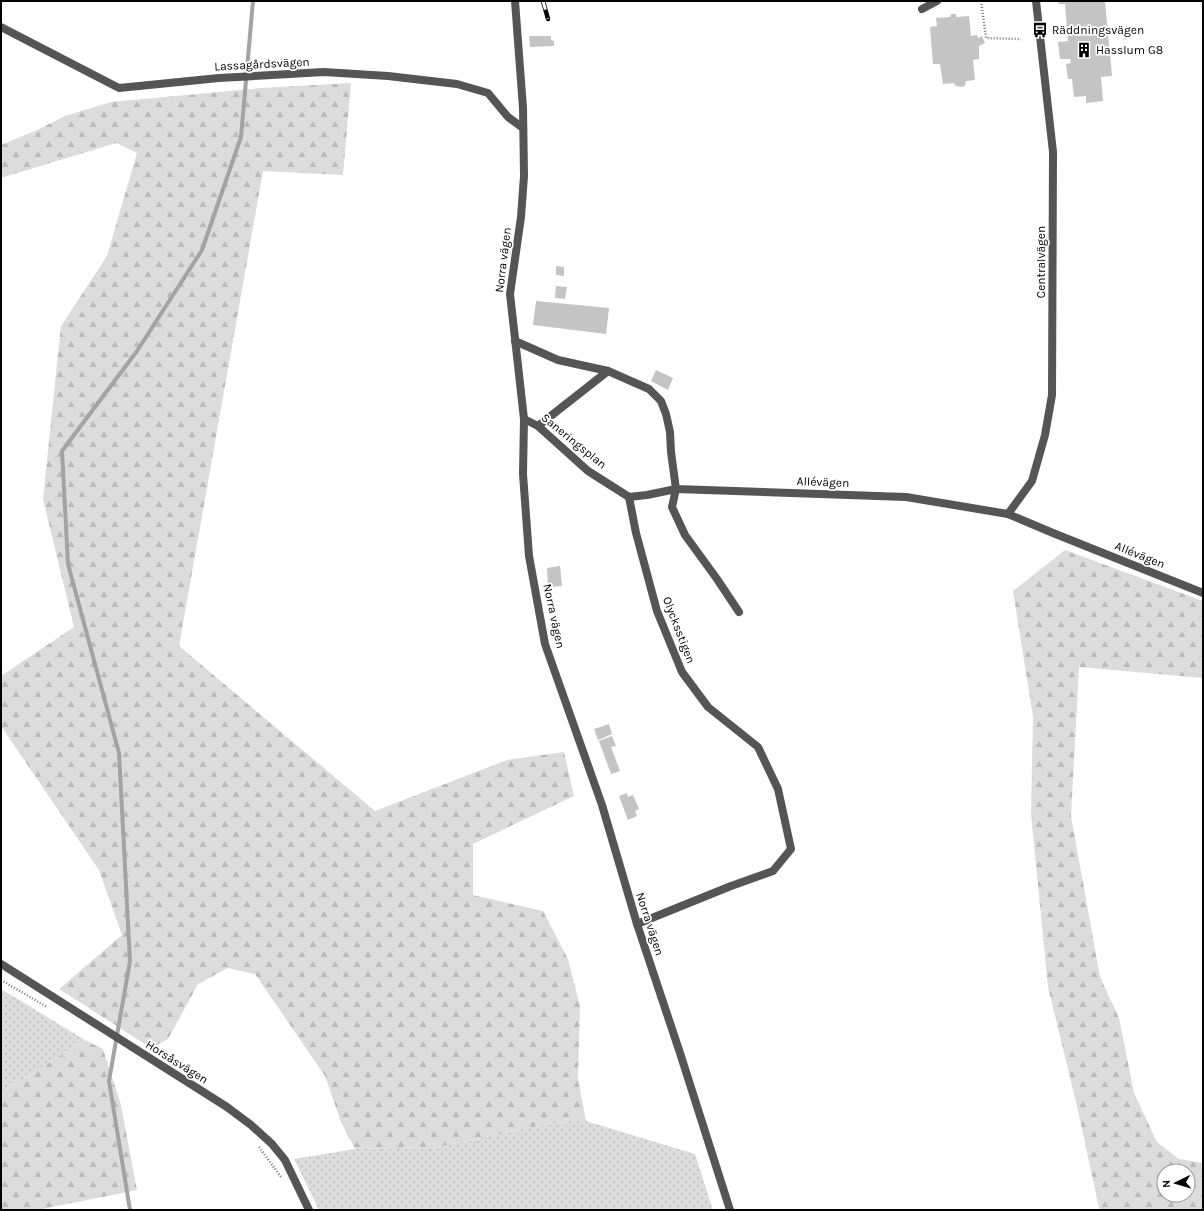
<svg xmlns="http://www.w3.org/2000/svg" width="1204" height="1211" viewBox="0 0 1204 1211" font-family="Karla,sans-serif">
  <defs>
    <pattern id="grass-dots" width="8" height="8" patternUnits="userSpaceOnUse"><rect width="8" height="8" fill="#dcdcdc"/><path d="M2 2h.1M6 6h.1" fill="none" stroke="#bbb" stroke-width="1.8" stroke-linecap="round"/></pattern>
    <pattern id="forest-firs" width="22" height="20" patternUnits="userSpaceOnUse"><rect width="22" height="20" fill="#dcdcdc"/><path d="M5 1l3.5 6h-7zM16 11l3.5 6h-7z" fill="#bbb"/></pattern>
  </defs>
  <rect width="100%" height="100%" fill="#fff"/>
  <g fill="url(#grass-dots)">
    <polygon points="1,989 85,1040 1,1093"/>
    <polygon points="586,1121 695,1154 713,1210 319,1210 294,1159 355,1149 438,1147 552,1123"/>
  </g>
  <g fill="url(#forest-firs)" fill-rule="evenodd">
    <polygon points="351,83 343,175 263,171 179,646 375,811 507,760 564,752 574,796 473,844 473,895 543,911 568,959 580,1006 578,1079 586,1121 552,1123 438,1147 355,1149 341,1122 325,1076 255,974 228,968 198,984 168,1039 151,1048 59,989 122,935 99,870 1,726 1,676 74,627 43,499 61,326 107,256 137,153 116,143 1,178 1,145 37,130 65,116 111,102 260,88"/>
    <path d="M 1065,550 L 1203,601 L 1203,678 L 1079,667 L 1071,816 L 1100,977 L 1119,1018 L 1134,1093 L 1157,1142 L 1179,1159 L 1203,1163 L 1203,1210 L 1101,1210 L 1099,1208 L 1077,1106 L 1048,987 L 1031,814 L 1033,717 L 1013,591 ZM 1164,1171 L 1188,1171 L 1188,1195 L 1164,1195 Z"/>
    <polygon points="85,1040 103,1049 121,1105 137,1190 37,1210 1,1210 1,1093"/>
  </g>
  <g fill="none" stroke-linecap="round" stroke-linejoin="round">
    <polyline stroke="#a3a3a3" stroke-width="4" points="130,1210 109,1081 130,961 119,753 68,564 62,451 137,351 202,250 241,137 253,1"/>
  </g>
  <g fill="#c4c4c4">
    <polygon points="1058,1 1105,1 1112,76 1101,77 1103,101 1086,103 1086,96 1074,97 1072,79 1068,79 1066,64 1071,63 1070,59 1060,59 1058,42 1068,41 1065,4 1059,4"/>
    <polygon points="951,14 956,14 956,17 969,16 971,36 977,35 978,38 982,36 985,43 979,46 979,59 973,60 975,80 966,81 965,86 961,87 956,86 954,83 943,84 940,64 933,64 930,27 937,26 936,18 950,17"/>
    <polygon points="529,36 551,36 551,40 554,41 554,46 530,47"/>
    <polygon points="556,266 564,267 564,276 556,275"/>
    <polygon points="556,286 567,287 565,299 555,298"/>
    <polygon points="536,301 609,308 606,334 533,325"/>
    <polygon points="656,370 673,378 668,390 651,381"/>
    <polygon points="560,566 562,586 548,587 547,568"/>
    <polygon points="609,724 612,734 598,740 594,729"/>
    <polygon points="612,736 616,746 611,747 620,771 611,774 599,741"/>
    <polygon points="627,793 628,797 633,795 639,809 635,811 637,816 628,820 619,796"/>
  </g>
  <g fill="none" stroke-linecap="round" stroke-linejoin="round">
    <g stroke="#777" stroke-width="2.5" stroke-dasharray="1 2" stroke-linecap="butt">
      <polyline points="981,1 986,38 1021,39"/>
      <polyline points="1,980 47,1007"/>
      <polyline points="259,1147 281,1177"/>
    </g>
    <g stroke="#555" stroke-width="8">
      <polyline points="515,1 523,108 524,176 521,217 510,294 524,419 523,474 529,556 545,644 602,805 637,924 680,1053 730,1210"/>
      <polyline points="922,9 937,1"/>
      <polyline points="1,27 119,88 219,78 324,72 388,76 457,84 488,93 508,117 523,128"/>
      <polyline points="515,341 558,360 608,371 649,389 661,401 666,414 670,432 671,452 676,489 906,497 1008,514 1053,533 1203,593"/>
      <polyline points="524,419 538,426 588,471 629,497 647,495 676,489"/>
      <polyline points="538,426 608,371"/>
      <polyline points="676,489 672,507 685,535 717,579 739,612"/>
      <polyline points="629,497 636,533 657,611 682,672 708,707 758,747 778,789 791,849 773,871 731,886 637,924"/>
      <polyline points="1008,514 1032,481 1045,435 1052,395 1053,152 1036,1"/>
      <polyline points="1,964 227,1107 251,1125 272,1144 285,1160 309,1210"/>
    </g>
    <g stroke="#000" stroke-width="4.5">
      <polyline id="rail" points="543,1 548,19"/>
    </g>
    <use href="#rail" stroke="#fff" stroke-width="3" stroke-dasharray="9" stroke-linecap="butt"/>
  </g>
  <defs>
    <g id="bus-bare" transform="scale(1.2)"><path d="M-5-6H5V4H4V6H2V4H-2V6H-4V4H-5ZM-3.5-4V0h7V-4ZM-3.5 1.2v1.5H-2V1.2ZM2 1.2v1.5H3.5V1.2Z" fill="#000" stroke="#fff" stroke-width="2.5" paint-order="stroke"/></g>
    <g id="building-bare" transform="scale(1.2)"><path d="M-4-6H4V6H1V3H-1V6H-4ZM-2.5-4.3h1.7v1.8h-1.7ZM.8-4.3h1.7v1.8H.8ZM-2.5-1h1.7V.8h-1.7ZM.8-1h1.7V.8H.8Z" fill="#000" stroke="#fff" stroke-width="2.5" paint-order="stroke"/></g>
  </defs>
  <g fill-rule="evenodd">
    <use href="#bus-bare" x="1040" y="30"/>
    <use href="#building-bare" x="1084" y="50"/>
  </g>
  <g text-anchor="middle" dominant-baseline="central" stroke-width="3.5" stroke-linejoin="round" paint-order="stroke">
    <g font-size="12" fill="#000" stroke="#fff" text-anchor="start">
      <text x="1052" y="30">Räddningsvägen</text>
      <text x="1096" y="50">Hasslum G8</text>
    </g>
    <g font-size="12" fill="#000" stroke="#fff">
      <text transform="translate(262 64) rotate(-3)">Lassagårdsvägen</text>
      <text transform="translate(503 260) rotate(-83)">Norra vägen</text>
      <text transform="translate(1041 262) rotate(-90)">Centralvägen</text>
      <text transform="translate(574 441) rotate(39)">Saneringsplan</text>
      <text transform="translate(823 482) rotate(2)">Allévägen</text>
      <text transform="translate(1140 555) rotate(22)">Allévägen</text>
      <text transform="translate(554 616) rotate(78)">Norra vägen</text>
      <text transform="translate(679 630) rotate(69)">Olycksstigen</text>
      <text transform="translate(650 924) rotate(72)">Norra vägen</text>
      <text transform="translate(177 1062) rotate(32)">Horsåsvägen</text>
    </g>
  </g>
  <rect width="1204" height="1211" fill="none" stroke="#000000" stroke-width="4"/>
  <g transform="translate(1176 1183) rotate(265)"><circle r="19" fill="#ffffff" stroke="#999999"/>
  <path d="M0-3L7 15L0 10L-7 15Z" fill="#000000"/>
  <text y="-6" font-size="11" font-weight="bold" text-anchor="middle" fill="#000000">N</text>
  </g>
</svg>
